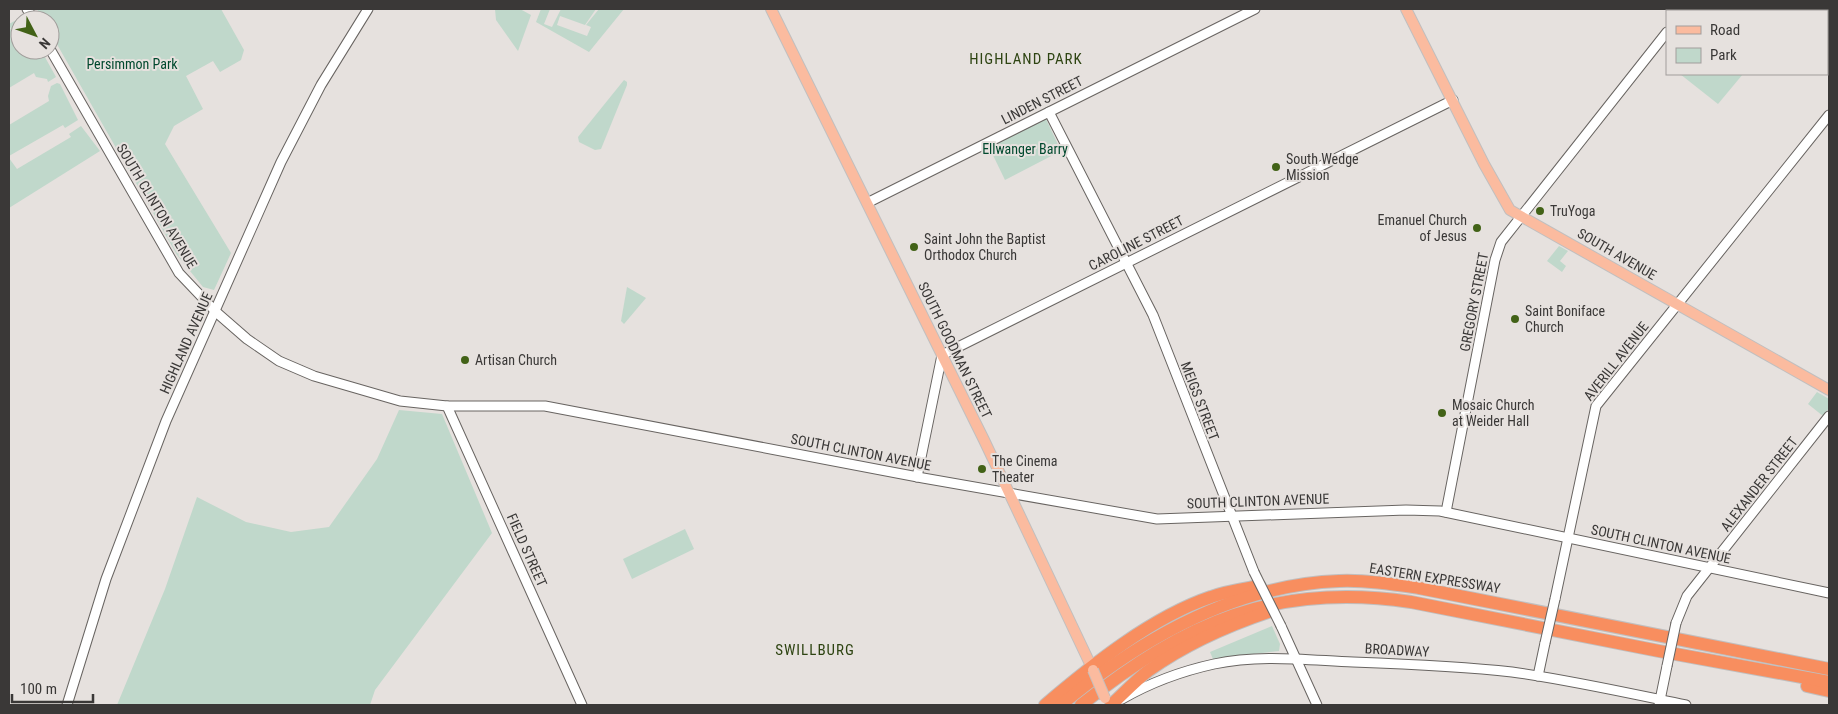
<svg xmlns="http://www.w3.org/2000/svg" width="1838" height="714" viewBox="0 0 1838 714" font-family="'Roboto Condensed',sans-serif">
  <rect width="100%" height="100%" fill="#e6e1de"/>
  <g fill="#c0d8cb">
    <polygon points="37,9 221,9 244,50 241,60 220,72 213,61 186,76 203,109 174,126 165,144 231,253 214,290 203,287 177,255 50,32 50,20 43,20"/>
    <polygon points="495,9 520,9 531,15 518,51 496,20"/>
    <polygon points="541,9 550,9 544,24 552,27 561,9 596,9 585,25 560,16 557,25 587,36 591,27 586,25 599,9 624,9 589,52 536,22"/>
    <polygon points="20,18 24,20 20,20 20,50 41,50 56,77 48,82 47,79 36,77 34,73 9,88 9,30 11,29 9,24"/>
    <polygon points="1680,74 1743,74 1718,104"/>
    <polygon points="624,80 627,82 627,85 601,149 595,150 579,142 578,137"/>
    <polygon points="57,83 60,84 78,120 65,128 63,125 9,156 9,125 49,101 48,96 51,86"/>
    <polygon points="1046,119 1061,151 1005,180 989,147"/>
    <polygon points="81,126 100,151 9,208 9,158 17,169 71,137 69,134"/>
    <polygon points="1559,246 1568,251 1560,261 1566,266 1562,272 1547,261"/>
    <polygon points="627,287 646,298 624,324 621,321"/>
    <polygon points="1817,392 1829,399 1829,408 1823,416 1808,404"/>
    <polygon points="399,410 442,414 492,533 375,690 370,705 117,705 165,589 197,497 246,522 291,532 329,527 377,459"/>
    <polygon points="685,529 694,549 632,579 623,559"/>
    <polygon points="1272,626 1280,644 1279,651 1213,659 1210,652"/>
  </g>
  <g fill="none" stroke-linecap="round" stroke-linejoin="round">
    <g stroke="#686461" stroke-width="11">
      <g id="minor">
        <polyline points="27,9 34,20"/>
        <polyline points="1683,11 1685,9"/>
        <polyline points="50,49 179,273 216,312 247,339 279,361 314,376 400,401 447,406 545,406 923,478 1157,519 1406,510 1440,511 1829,593"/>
        <polyline points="1049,112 1153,315 1254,572"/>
        <polyline points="867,203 1255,9"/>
        <polyline points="447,406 582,705"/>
        <polyline points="917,477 942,355 1453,100"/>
        <polyline points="1446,512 1495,260 1501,242 1667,32"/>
        <polyline points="1555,599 1596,406 1829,115"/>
        <polyline points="1676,623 1687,596 1829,416"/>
        <polyline points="1281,626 1317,705"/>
        <polyline points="1538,676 1545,643"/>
        <path d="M 1122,699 C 1150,683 1182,671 1214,664 C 1259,654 1307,660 1353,662 C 1406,664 1459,666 1512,672 C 1570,680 1628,693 1686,705"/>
        <polyline points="67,705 106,579 166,421 281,162 321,85 368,9"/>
        <polyline points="1659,705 1667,666"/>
      </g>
    </g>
    <g stroke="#c0bfbf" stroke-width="12">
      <g id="major">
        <polyline points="771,9 984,440 1093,670"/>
        <polyline points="1406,9 1484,164 1510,210 1829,390"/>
      </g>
    </g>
    <g stroke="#c0bfbf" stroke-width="14">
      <g id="highway">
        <polyline points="1807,686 1829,691"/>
        <path d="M 1045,705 C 1092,665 1152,617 1211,597 C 1227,591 1244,589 1260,586"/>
        <path d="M 1061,705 C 1140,639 1234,585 1339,581 C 1366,580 1392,584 1419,588 L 1829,669"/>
        <path d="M 1081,705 C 1185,622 1276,582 1411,602 L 1659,651 L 1829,682"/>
        <path d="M 1111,705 C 1123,694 1135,681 1148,671 C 1184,645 1229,625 1271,611"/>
      </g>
    </g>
    <use href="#minor" stroke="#fff" stroke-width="9"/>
    <use href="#major" stroke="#fbbb9f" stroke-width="10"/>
    <use href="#highway" stroke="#f88e5f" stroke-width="12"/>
    <g stroke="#686461" stroke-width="11" stroke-linecap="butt">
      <g id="minor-bridge">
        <polyline points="1254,572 1281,626"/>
        <polyline points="1545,643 1555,599"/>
        <polyline points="1667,666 1676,623"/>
      </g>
    </g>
    <g stroke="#c0bfbf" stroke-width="12" stroke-linecap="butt">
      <polyline id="major-bridge" points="1093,670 1105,698"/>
    </g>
    <use href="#minor-bridge" stroke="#fff" stroke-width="9"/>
    <use href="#major-bridge" stroke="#fbbb9f" stroke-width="10"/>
  </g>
  <g fill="#426217" stroke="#e6e1de" stroke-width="2">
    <circle cx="1276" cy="167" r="5"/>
    <circle cx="1540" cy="211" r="5"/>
    <circle cx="1477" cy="228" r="5"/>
    <circle cx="914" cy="247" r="5"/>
    <circle cx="1515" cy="319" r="5"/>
    <circle cx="465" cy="360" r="5"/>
    <circle cx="1442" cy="413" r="5"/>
    <circle cx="982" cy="469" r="5"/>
  </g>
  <g text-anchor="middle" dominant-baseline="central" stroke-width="4" stroke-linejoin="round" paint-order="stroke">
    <g font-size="14" fill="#00492e" stroke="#e6e1de">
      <text x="132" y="64">Persimmon Park</text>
      <text x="1025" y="149">Ellwanger Barry</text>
    </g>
    <g font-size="14" fill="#3a3837" stroke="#e6e1de">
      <text transform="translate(1042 100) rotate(-27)">LINDEN STREET</text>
      <text transform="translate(157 206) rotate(59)">SOUTH CLINTON AVENUE</text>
      <text transform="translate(1136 243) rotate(-27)">CAROLINE STREET</text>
      <text transform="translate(1617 254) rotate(30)">SOUTH AVENUE</text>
      <text transform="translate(1474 302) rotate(-79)">GREGORY STREET</text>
      <text transform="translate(186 343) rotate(-66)">HIGHLAND AVENUE</text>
      <text transform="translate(955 350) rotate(64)">SOUTH GOODMAN STREET</text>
      <text transform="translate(1616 361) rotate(-52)">AVERILL AVENUE</text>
      <text transform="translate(1200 401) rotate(69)">MEIGS STREET</text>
      <text transform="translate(861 452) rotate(11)">SOUTH CLINTON AVENUE</text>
      <text transform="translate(1759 484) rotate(-52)">ALEXANDER STREET</text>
      <text transform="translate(1258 501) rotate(-2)">SOUTH CLINTON AVENUE</text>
      <text transform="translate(1661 544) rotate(12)">SOUTH CLINTON AVENUE</text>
      <text transform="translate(527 550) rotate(66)">FIELD STREET</text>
      <text transform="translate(1435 578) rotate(9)">EASTERN EXPRESSWAY</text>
      <text transform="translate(1397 650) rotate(3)">BROADWAY</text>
    </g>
    <g font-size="14" fill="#3a3837" stroke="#e6e1de" text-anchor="start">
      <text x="1286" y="159">South Wedge<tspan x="1286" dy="16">Mission</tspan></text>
      <text x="1550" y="211">TruYoga</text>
      <text x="1467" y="220" text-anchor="end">Emanuel Church<tspan x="1467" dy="16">of Jesus</tspan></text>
      <text x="924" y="239">Saint John the Baptist<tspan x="924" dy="16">Orthodox Church</tspan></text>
      <text x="1525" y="311">Saint Boniface<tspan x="1525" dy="16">Church</tspan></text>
      <text x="475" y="360">Artisan Church</text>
      <text x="1452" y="405">Mosaic Church<tspan x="1452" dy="16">at Weider Hall</tspan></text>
      <text x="992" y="461">The Cinema<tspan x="992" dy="16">Theater</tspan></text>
    </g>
    <g font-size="15" letter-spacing="1" fill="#2e4412" stroke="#e6e1de">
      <text x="1026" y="59">HIGHLAND PARK</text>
      <text x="815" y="650">SWILLBURG</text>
    </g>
  </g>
  <rect width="1838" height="714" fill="none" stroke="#3a3837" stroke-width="20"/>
  <rect x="1666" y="10" width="162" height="65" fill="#e6e1de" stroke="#a19d9b"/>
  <rect x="1676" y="26" width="25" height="8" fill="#fbbb9f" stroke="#a19d9b"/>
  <text x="1710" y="35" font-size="15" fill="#3a3837">Road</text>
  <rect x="1676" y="48" width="25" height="15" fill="#c0d8cb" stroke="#a19d9b"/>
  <text x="1710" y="60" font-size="15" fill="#3a3837">Park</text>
  <g transform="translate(35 35) rotate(131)"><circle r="24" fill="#e6e1de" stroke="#a19d9b"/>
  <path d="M0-4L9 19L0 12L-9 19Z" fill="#426217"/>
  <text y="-8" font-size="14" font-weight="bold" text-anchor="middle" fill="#3a3837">N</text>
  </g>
  <path d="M12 694v8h81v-8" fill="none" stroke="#3a3837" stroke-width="2.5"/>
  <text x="20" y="694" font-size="15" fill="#3a3837" stroke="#e6e1de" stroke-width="4" paint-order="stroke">100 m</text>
</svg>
